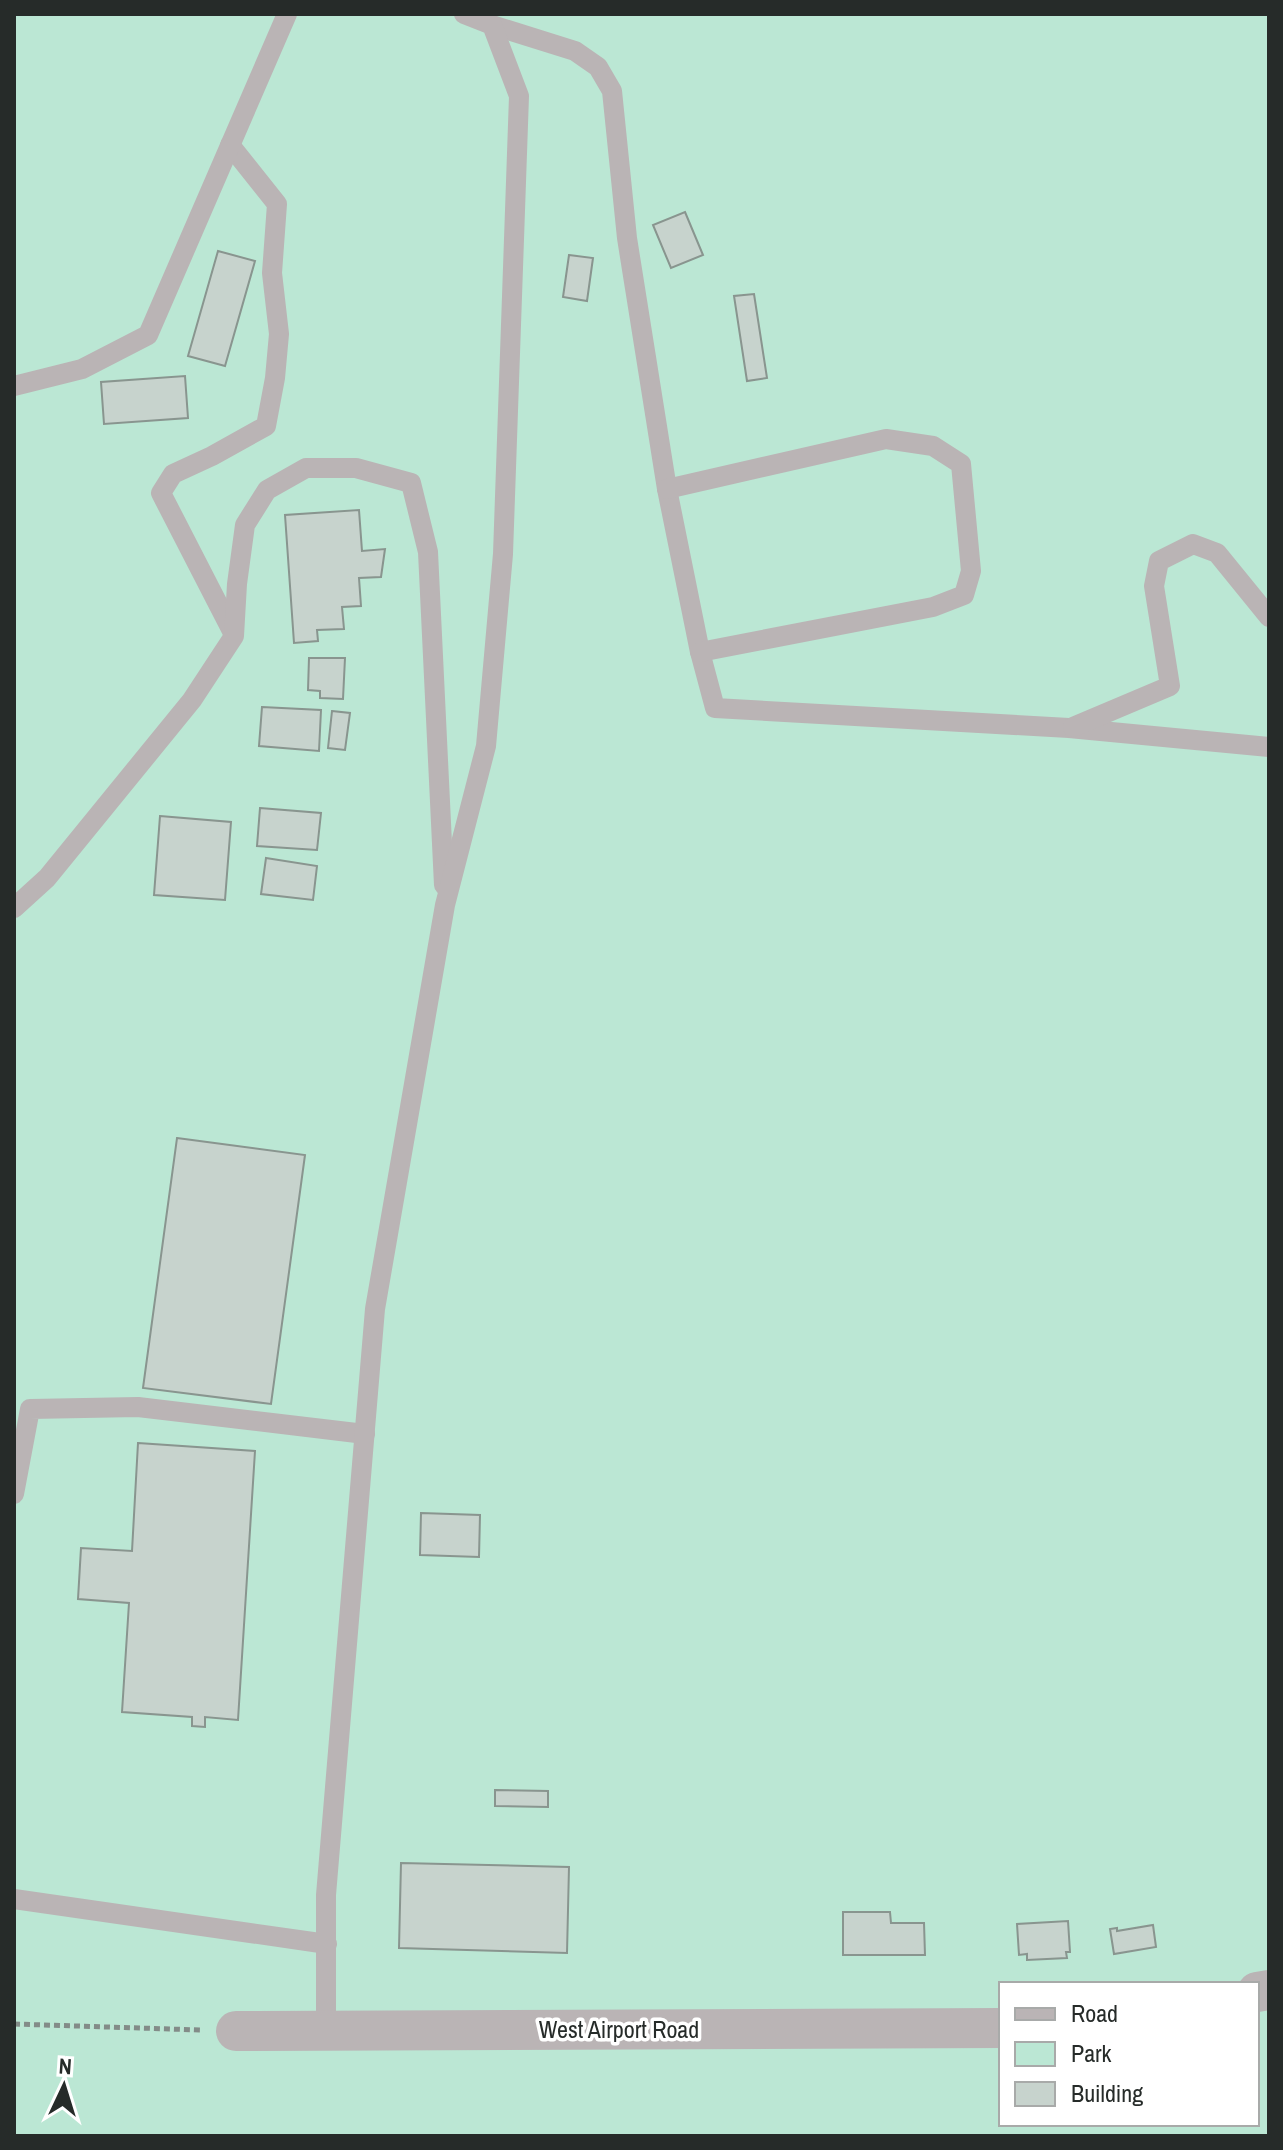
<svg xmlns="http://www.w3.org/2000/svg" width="1283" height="2150" viewBox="0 0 1283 2150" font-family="'Archivo Narrow',sans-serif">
  <rect width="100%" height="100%" fill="#eaf7f1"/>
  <path fill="#bbe7d4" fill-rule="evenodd" d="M 14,14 L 1269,14 L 1269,2136 L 14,2136 ZM 1001,1984 L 1257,1984 L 1257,2124 L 1001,2124 Z"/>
  <g fill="#c7d3cd" stroke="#89958f" stroke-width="2">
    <polygon points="685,212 703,255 671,268 653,225"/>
    <polygon points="218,251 255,261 225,366 188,356"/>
    <polygon points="569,255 593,258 587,301 563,297"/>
    <polygon points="754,294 767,378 747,381 734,296"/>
    <polygon points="185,376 188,418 104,424 101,382"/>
    <polygon points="359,510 362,551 385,549 381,577 359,578 361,606 342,607 344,629 317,630 318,641 294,643 285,515"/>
    <polygon points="309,658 345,658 343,699 320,698 320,691 308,690"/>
    <polygon points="262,707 321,710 319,751 259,746"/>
    <polygon points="332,711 350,713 345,750 328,748"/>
    <polygon points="260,808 321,813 317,850 257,846"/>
    <polygon points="160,816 231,822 225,900 154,895"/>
    <polygon points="266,858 317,866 313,900 261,894"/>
    <polygon points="177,1138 305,1155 271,1404 143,1388"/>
    <polygon points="138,1443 255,1451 238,1720 205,1717 205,1727 192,1726 192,1717 122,1712 129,1603 78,1599 81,1548 132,1551"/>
    <polygon points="421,1513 480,1515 479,1557 420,1555"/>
    <polygon points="495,1790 548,1791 548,1807 495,1806"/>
    <polygon points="401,1863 569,1867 567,1953 399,1948"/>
    <polygon points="843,1912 890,1912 891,1923 924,1923 925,1955 843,1955"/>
    <polygon points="1068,1921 1070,1952 1066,1952 1067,1958 1027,1960 1027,1954 1019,1955 1017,1924"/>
    <polygon points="1153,1925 1156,1947 1114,1954 1110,1929 1117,1928 1117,1931"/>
  </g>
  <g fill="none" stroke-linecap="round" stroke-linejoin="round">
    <polyline stroke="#838c88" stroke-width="5" stroke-dasharray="6 4" stroke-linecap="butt" points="14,2024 201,2030"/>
    <g stroke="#bab4b5" stroke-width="20">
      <polyline points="492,25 575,51 598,67 612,91 627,238 667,489 700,652 715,708 1069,728 1269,747"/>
      <polyline points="230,145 277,204 272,273 279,334 275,378 266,426 212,456 173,474 161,493 233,633"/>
      <polyline points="14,386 82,369 148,335 287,14"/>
      <polyline points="667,489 886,439 933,446 961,464 971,571 964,595 933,607 700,652"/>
      <polyline points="1073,727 1170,686 1154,586 1159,561 1193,544 1217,553 1269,617"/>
      <polyline points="14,908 47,878 192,700 234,636 237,584 245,525 267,490 306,468 356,468 411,483 428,552 444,885"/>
      <polyline points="14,1494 30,1409 138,1407 365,1434"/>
      <polyline points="14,1899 327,1944"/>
      <polyline points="326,2029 326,1895 375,1309 445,905 486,746 503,554 519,96 492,25 464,14"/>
    </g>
    <g stroke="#bab4b5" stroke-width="40">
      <polyline points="1257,1992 1269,1990"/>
      <polyline points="236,2031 1001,2028"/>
    </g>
  </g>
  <g text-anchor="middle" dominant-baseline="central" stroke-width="7" stroke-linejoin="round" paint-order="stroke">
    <g font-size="24" fill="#262b29" stroke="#fff">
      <text x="619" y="2029">West Airport Road</text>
    </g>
  </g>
  <rect width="1283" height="2150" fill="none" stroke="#262b29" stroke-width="32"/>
  <rect x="999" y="1982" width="260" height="144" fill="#ffffff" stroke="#a8aaa9" stroke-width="2"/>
  <rect x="1015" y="2008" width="40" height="12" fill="#bab4b5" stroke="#a8aaa9" stroke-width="2"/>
  <text x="1071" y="2022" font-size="24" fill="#262b29">Road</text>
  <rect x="1015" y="2042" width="40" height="24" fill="#bbe7d4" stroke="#a8aaa9" stroke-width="2"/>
  <text x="1071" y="2062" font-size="24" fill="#262b29">Park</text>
  <rect x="1015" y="2082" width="40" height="24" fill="#c7d3cd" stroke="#a8aaa9" stroke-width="2"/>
  <text x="1071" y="2102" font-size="24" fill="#262b29">Building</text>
  <g transform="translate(64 2086) rotate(4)" stroke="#ffffff" stroke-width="6" paint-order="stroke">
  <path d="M0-6L14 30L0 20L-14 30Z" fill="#262b29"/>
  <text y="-12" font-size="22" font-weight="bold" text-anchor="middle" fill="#262b29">N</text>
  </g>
</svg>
